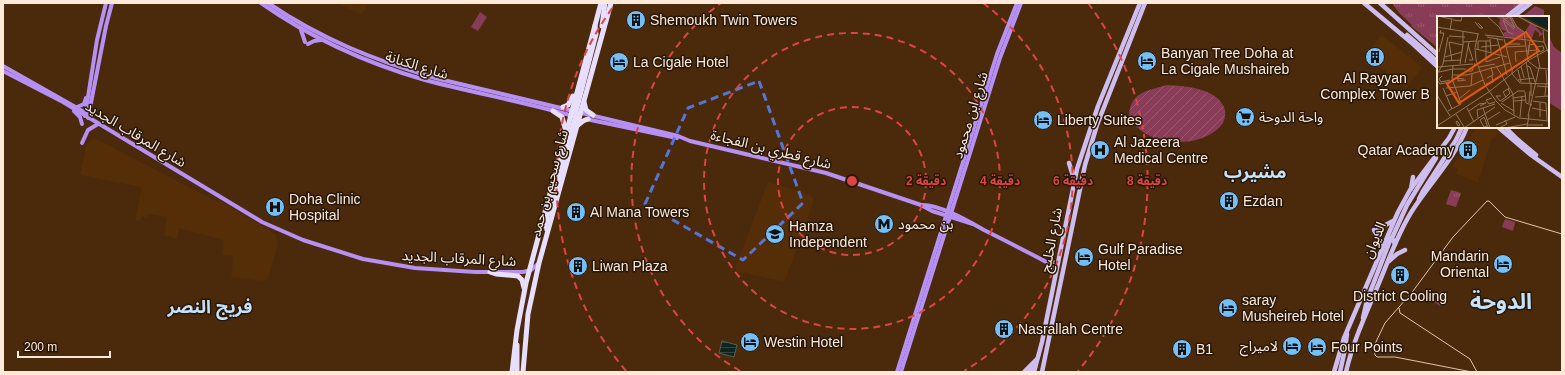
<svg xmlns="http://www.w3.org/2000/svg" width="1565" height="375" viewBox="0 0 1565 375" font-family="Helvetica,'Noto Sans Arabic',sans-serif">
  <defs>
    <pattern id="park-tufts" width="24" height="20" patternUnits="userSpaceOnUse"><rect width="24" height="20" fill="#893c57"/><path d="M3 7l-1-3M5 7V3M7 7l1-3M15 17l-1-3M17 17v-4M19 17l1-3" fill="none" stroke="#9b586e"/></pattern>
    <pattern id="garden-furrows" width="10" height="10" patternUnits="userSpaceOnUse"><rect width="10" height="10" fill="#893c57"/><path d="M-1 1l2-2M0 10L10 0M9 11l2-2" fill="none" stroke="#9b586e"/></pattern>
    <pattern id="water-rules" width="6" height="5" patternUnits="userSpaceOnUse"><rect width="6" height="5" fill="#0d2420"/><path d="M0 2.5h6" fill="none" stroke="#314440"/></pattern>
  </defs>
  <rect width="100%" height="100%" fill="#4b2a0b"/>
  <g fill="#552e07">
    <polygon points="337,3 369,3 363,13 360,14"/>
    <polygon points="1381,35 1422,67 1406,88 1366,55"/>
    <polygon points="1477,127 1493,127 1498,133 1494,138 1492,138 1478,182 1456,174 1458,169 1452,167"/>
    <polygon points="94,138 218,202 219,200 275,234 278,243 268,279 263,281 231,277 234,256 222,255 224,240 179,228 177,239 164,235 167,217 148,214 146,218 142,216 140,221 135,220 142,187 80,175 87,143"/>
    <polygon points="768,182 811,195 814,200 786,278 783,281 752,275 746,272 743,274 738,272 735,268"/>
  </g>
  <g fill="#893c57">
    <polygon points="1535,6 1544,10 1544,17 1522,17"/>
    <polygon points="480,12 487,17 478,31 471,27"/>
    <polygon points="1548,34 1554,47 1562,53 1562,111 1548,102"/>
  </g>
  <g fill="url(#park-tufts)">
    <polygon points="1392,3 1521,3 1501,17 1438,17 1438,48 1411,26 1412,25 1399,13"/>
    <polygon points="1451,190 1461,193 1456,207 1446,204"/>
    <polygon points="1505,219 1515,222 1513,231 1502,227"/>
    <polygon points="1440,291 1447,296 1440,306 1434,302"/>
  </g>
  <path fill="url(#garden-furrows)" d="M 1167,85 C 1185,86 1219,88 1225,110 C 1226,116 1224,123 1220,127 C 1197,150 1144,147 1129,116 C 1130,92 1147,91 1167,85 Z"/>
  <polygon fill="url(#water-rules)" stroke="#565f57" points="722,341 737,345 734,357 719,353"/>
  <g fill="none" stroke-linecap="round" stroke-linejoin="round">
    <g stroke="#b690f3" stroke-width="4">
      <path d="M 261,3 C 311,38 366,63 425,80 C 474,93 525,102 573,116"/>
      <path d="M 268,3 C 321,39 374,60 435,78 L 678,136 L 690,141 L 826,173 L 921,205 L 932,211 L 973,224"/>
      <polyline points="301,30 305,42"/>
      <polyline points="308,44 314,41 321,40"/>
      <polyline points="3,66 86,113"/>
      <polyline points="3,71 63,102 262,222 303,240 363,259 415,268 475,272 523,272 531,270 539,263"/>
      <polyline points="77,107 84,104 86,98"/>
      <polyline points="74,111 80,117 82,124"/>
      <polyline points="85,116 97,40 106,3"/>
      <polyline points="88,118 106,26 112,3"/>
      <polyline points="586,119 677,138"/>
      <polyline points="82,143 88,130 98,124"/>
      <path d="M 921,205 C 939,204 968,221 984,230 C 1006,241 1028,252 1050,264 L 1056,272"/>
      <polyline points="897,372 997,54 1017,3"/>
      <polyline points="901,372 1000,58 1021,3"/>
    </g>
    <g stroke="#cebdef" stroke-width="4.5">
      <polyline points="1364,3 1413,44 1438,67"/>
      <polyline points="1380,3 1438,55"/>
      <polyline points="1506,17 1524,3"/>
      <polyline points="1513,17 1531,3"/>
      <polyline points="1407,35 1438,62"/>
      <polyline points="1498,127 1531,155 1562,177"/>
      <polyline points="1505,127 1517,139 1536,155"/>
      <polyline points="1069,163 1074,179"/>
      <polyline points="1411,189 1413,177"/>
      <polyline points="1419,199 1423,191 1456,140 1462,127"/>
      <polyline points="1378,229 1393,221"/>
      <polyline points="1374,230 1380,240 1382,249"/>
      <polyline points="1395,244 1392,238 1407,205 1436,158"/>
      <polyline points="1389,261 1397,254 1405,250"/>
      <polyline points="1363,318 1367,300 1391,238"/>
      <polyline points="1024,372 1037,359"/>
      <polyline points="1029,372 1035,367"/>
      <polyline points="1034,372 1042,342 1077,169 1098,106 1140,3"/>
      <polyline points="1042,372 1085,165 1097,125 1145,3"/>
      <polyline points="1334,372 1344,338 1398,212 1410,190 1449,138 1455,127"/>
      <polyline points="1340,372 1345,349 1347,334"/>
      <path d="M 1346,372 C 1353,341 1367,312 1379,283 C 1389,259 1398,233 1412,211 C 1430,183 1455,158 1467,127"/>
    </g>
    <g stroke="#e8defd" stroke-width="5">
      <polyline points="602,26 605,3"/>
      <polyline points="584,102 586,110 593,115"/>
      <polyline points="563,107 568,105 573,96"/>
      <polyline points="553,111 562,117 565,128"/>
      <polyline points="577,115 576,111 596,34 595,26"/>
      <polyline points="578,125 583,121 588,119"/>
      <polyline points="547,230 546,225 547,217 576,115 575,112 572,110"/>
      <polyline points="490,272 496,274 518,276 522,280 524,288"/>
      <polyline points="517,345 517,372"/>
      <polyline points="512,372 517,330 526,283 601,3"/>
      <polyline points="523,372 528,314 539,263 611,3"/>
    </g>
    <g stroke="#dcc4b1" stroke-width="1">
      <polyline points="1399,308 1400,313 1470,359 1477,372"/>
      <polyline points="1472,372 1395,357 1377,357 1375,355 1374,346 1385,323 1413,291 1453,237 1487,201 1489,201 1505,217 1562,234"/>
    </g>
  </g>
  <path fill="none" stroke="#5675d8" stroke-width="3" stroke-dasharray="8 5" stroke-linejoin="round" d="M 759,81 L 803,203 L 743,260 L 645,204 L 688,108 Z"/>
  <g fill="none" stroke="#dc4542" stroke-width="2" stroke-dasharray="7 5">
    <circle cx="852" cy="181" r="74"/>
    <circle cx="852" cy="181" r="148"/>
    <path d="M740 371A221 221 0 0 1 721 3M983 3A221 221 0 0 1 964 371"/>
    <path d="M626 371A295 295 0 0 1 616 3M1088 3A295 295 0 0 1 1078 371"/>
  </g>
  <defs>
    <g id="building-disc" transform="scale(1)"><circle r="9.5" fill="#74c0f6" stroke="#26170b"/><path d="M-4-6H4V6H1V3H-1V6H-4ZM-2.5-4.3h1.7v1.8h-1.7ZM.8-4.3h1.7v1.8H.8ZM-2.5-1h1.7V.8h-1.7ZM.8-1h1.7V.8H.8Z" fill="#111"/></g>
    <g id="hotel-disc" transform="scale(1)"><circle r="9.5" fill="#74c0f6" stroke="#26170b"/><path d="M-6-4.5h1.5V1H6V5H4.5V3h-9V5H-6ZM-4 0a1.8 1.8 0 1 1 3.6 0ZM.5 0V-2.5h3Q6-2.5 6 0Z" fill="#111"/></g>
    <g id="supermarket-disc" transform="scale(1)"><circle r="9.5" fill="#74c0f6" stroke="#26170b"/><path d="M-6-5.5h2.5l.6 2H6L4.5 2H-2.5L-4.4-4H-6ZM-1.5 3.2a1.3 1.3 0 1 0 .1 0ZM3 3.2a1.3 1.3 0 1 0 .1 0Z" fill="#111"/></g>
    <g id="hospital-disc" transform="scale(1)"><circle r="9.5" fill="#74c0f6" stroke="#26170b"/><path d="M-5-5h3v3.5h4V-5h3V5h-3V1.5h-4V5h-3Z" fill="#111"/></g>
    <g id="metro-disc" transform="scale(1)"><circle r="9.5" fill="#74c0f6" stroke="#26170b"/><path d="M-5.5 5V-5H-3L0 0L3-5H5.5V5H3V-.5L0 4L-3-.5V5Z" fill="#111"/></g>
    <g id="school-disc" transform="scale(1)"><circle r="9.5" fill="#74c0f6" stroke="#26170b"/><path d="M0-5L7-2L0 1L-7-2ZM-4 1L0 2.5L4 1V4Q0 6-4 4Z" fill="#111"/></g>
  </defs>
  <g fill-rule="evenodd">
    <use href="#building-disc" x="636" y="20"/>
    <use href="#building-disc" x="1375" y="57"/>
    <use href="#hotel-disc" x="1147" y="61"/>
    <use href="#hotel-disc" x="619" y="62"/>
    <use href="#supermarket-disc" x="1245" y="117"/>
    <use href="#hotel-disc" x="1043" y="120"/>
    <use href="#hospital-disc" x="1100" y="150"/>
    <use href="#building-disc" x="1468" y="150"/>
    <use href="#building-disc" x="1229" y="201"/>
    <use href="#hospital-disc" x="275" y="207"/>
    <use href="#building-disc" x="576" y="212"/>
    <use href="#metro-disc" x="884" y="224"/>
    <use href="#school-disc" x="775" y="234"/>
    <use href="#hotel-disc" x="1084" y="257"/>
    <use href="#hotel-disc" x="1503" y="264"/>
    <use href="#building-disc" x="578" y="266"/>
    <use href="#building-disc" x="1400" y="275"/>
    <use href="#hotel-disc" x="1228" y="308"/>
    <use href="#building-disc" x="1004" y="329"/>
    <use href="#hotel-disc" x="750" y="342"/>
    <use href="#hotel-disc" x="1292" y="346"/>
    <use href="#hotel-disc" x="1317" y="347"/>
    <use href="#building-disc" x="1182" y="349"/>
  </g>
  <g text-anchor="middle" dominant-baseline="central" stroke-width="3" stroke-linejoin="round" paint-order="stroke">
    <g font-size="14" fill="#ffe9d8" stroke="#26170b" text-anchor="start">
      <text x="650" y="20">Shemoukh Twin Towers</text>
      <text x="1161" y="53">Banyan Tree Doha at<tspan x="1161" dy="16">La Cigale Mushaireb</tspan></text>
      <text x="633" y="62">La Cigale Hotel</text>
      <text x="1375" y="78" text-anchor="middle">Al Rayyan<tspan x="1375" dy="16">Complex Tower B</tspan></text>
      <text x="1259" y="117">واحة الدوحة</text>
      <text x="1057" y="120">Liberty Suites</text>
      <text x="1114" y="142">Al Jazeera<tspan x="1114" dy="16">Medical Centre</tspan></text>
      <text x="1454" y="150" text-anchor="end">Qatar Academy</text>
      <text x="289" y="199">Doha Clinic<tspan x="289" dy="16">Hospital</tspan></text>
      <text x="1243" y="201">Ezdan</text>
      <text x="590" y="212">Al Mana Towers</text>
      <text x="898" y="224">بن محمود</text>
      <text x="789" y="226">Hamza<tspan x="789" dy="16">Independent</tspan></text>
      <text x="1098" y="249">Gulf Paradise<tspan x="1098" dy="16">Hotel</tspan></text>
      <text x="1489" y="256" text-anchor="end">Mandarin<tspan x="1489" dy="16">Oriental</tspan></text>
      <text x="592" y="266">Liwan Plaza</text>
      <text x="1400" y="296" text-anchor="middle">District Cooling</text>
      <text x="1242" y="300">saray<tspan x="1242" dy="16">Musheireb Hotel</tspan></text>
      <text x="1018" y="329">Nasrallah Centre</text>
      <text x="764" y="342">Westin Hotel</text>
      <text x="1278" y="346" text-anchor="end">لاميراج</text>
      <text x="1331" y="347">Four Points</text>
      <text x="1196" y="349">B1</text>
    </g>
    <g font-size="14" fill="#ffe9d8" stroke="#26170b">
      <text transform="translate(417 65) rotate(17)">شارع الكنانة</text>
      <text transform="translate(970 115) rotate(-73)">شارع ابن محمود</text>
      <text transform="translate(136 134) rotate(31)">شارع المرقاب الجديد</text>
      <text transform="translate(771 149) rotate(14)">شارع قطري بن الفجاءة</text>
      <text transform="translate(549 183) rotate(-75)">شارع سحيم بن حمد</text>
      <text transform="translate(1051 240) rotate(-79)">شارع الخليج</text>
      <text transform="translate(1374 240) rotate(-67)">الديوان</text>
      <text transform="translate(459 258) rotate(3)">شارع المرقاب الجديد</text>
    </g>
    <g font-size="18" font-weight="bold" fill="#c7e1f6" stroke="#26170b">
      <text x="1255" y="172">مشيرب</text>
      <text x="210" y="307">فريج النصر</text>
    </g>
    <g font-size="22" font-weight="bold" fill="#c7e1f6" stroke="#26170b">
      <text x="1501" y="301">الدوحة</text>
    </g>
  </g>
  <g transform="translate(1437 16)">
    <rect width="112" height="112" fill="#4b2a0b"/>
    <path d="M 81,0 L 102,11 L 99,11 L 106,18 L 102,21 L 102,17 L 98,14 L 95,22 L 88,22 L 88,18 L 92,19 L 89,14 L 93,8 Z" fill="#893c57"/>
    <path d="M 58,0 L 74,0 L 78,9 L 87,16 L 86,23 L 68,21 L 66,17 L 70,15 L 65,14 L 62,8 L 63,3 Z" fill="#893c57"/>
    <path d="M 85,0 L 112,0 L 110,6 L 112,4 L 112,14 Z" fill="#0d2420"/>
    <path fill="none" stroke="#93765d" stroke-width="1" d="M 1,0 L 14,3M 50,0 L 62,11 L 67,20M 64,0 L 77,11M 74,0 L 80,11 L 87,16M 80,0 L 112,16M 16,4 L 24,5 L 25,0M 66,4 L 73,1 L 78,12M 66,4 L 71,16 L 76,18M 67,5 L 77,13M 38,6 L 43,12 L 46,12 L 41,7M 0,11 L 42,18M 13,14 L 15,2M 106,14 L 107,26 L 112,38M 26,16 L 26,29M 87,17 L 91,45 L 100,52 L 112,53M 41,18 L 38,32 L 39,44 L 48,69 L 59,85 L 68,94 L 82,102 L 112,105M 48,19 L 107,26M 12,20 L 28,21M 50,21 L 66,24M 60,22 L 70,59M 53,23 L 54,36M 67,23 L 75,54M 49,25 L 49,46M 12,26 L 15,45M 12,26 L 26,29M 26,26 L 39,25M 68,28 L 83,28M 31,29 L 36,44 L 32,44M 44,31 L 61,29M 69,31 L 88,30M 99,31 L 103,52M 39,33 L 70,41M 41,34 L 41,25 L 53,25M 2,36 L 7,17 L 3,17 L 4,14M 91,38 L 92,29 L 97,28 L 99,31 L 106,30 L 107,34 L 103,36M 91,39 L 93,25M 8,41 L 25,36M 92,44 L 112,33M 7,45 L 24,44M 49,46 L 63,41M 79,46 L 78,36 L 100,34M 89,46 L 93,67M 28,47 L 32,26M 23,48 L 26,29M 59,50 L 76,78 L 77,98M 84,50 L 87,62M 90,50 L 93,51 L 98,66M 0,51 L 36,48M 42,51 L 58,48M 16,53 L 29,53M 75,53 L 75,58 L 83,67 L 112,68M 81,54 L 84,66M 109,54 L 110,68M 29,55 L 35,55 L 38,47M 2,56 L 16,53M 0,58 L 6,48 L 11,21M 15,59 L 30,59 L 73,47M 5,60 L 2,63 L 4,66 L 13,64M 21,60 L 21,65 L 29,64M 15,62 L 27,63M 50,62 L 56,59 L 54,51M 0,64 L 3,68 L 16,65M 81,64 L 97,62M 94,67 L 94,80M 49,68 L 56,66 L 55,60M 34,70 L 35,58M 100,70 L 112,71M 6,72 L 15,93M 9,72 L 33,70 L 46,64M 71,73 L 73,77 L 69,81 L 66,76 L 71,73 L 72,72M 53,75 L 92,44M 20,76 L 24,88M 88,76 L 89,87 L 95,89M 0,79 L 13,100M 9,80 L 20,76 L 15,63 L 16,49M 64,80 L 59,80 L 63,85 L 69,81M 108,80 L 109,68M 98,81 L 112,80M 55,82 L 49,84 L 52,88 L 58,86M 76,82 L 89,80M 22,83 L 33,74M 77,85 L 89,84M 96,85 L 109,87M 65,86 L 81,75 L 88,75M 64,87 L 77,95M 92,87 L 93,75M 103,87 L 103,101M 109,87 L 110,104M 42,88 L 49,87 L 43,90M 30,92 L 37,106M 46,92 L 53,112M 95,92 L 110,95M 11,95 L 24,88M 32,95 L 42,88M 19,98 L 27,111M 91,100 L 102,52M 83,101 L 85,80M 41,102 L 40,94 L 58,88M 50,104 L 63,96M 20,105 L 23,109 L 21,110 L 19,106 ZM 59,109 L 78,101M 91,109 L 106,109M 0,110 L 53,75M 50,110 L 47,111 L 43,104 L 47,101 L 47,102 L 48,103 L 50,109 L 51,111M 90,111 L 92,99M 27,112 L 58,91M 62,112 L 70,108 L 68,104M 68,112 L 90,108"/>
    <path fill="#e8590c" fill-opacity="0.15" stroke="#e8590c" stroke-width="2" d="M 89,16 L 102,35 L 22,87 L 10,68 Z"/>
    <rect width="112" height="112" fill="none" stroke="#ffe9d8" stroke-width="2"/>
  </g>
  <circle cx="852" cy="181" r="6" fill="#dc4542" stroke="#26170b" stroke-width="2"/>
  <g font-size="12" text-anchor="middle" font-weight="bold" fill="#dc4542" stroke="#26170b" stroke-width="3" stroke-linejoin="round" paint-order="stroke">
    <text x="926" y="185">2 دقيقة</text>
    <text x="1000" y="185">4 دقيقة</text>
    <text x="1073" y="185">6 دقيقة</text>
    <text x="1147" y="185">8 دقيقة</text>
  </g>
  <rect width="1565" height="375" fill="none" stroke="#ffe9d8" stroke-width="8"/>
  <path d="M18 351v6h92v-6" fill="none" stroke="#ffe9d8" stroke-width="2"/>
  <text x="24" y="351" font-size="12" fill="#ffe9d8" stroke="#26170b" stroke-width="3" paint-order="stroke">200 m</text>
</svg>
